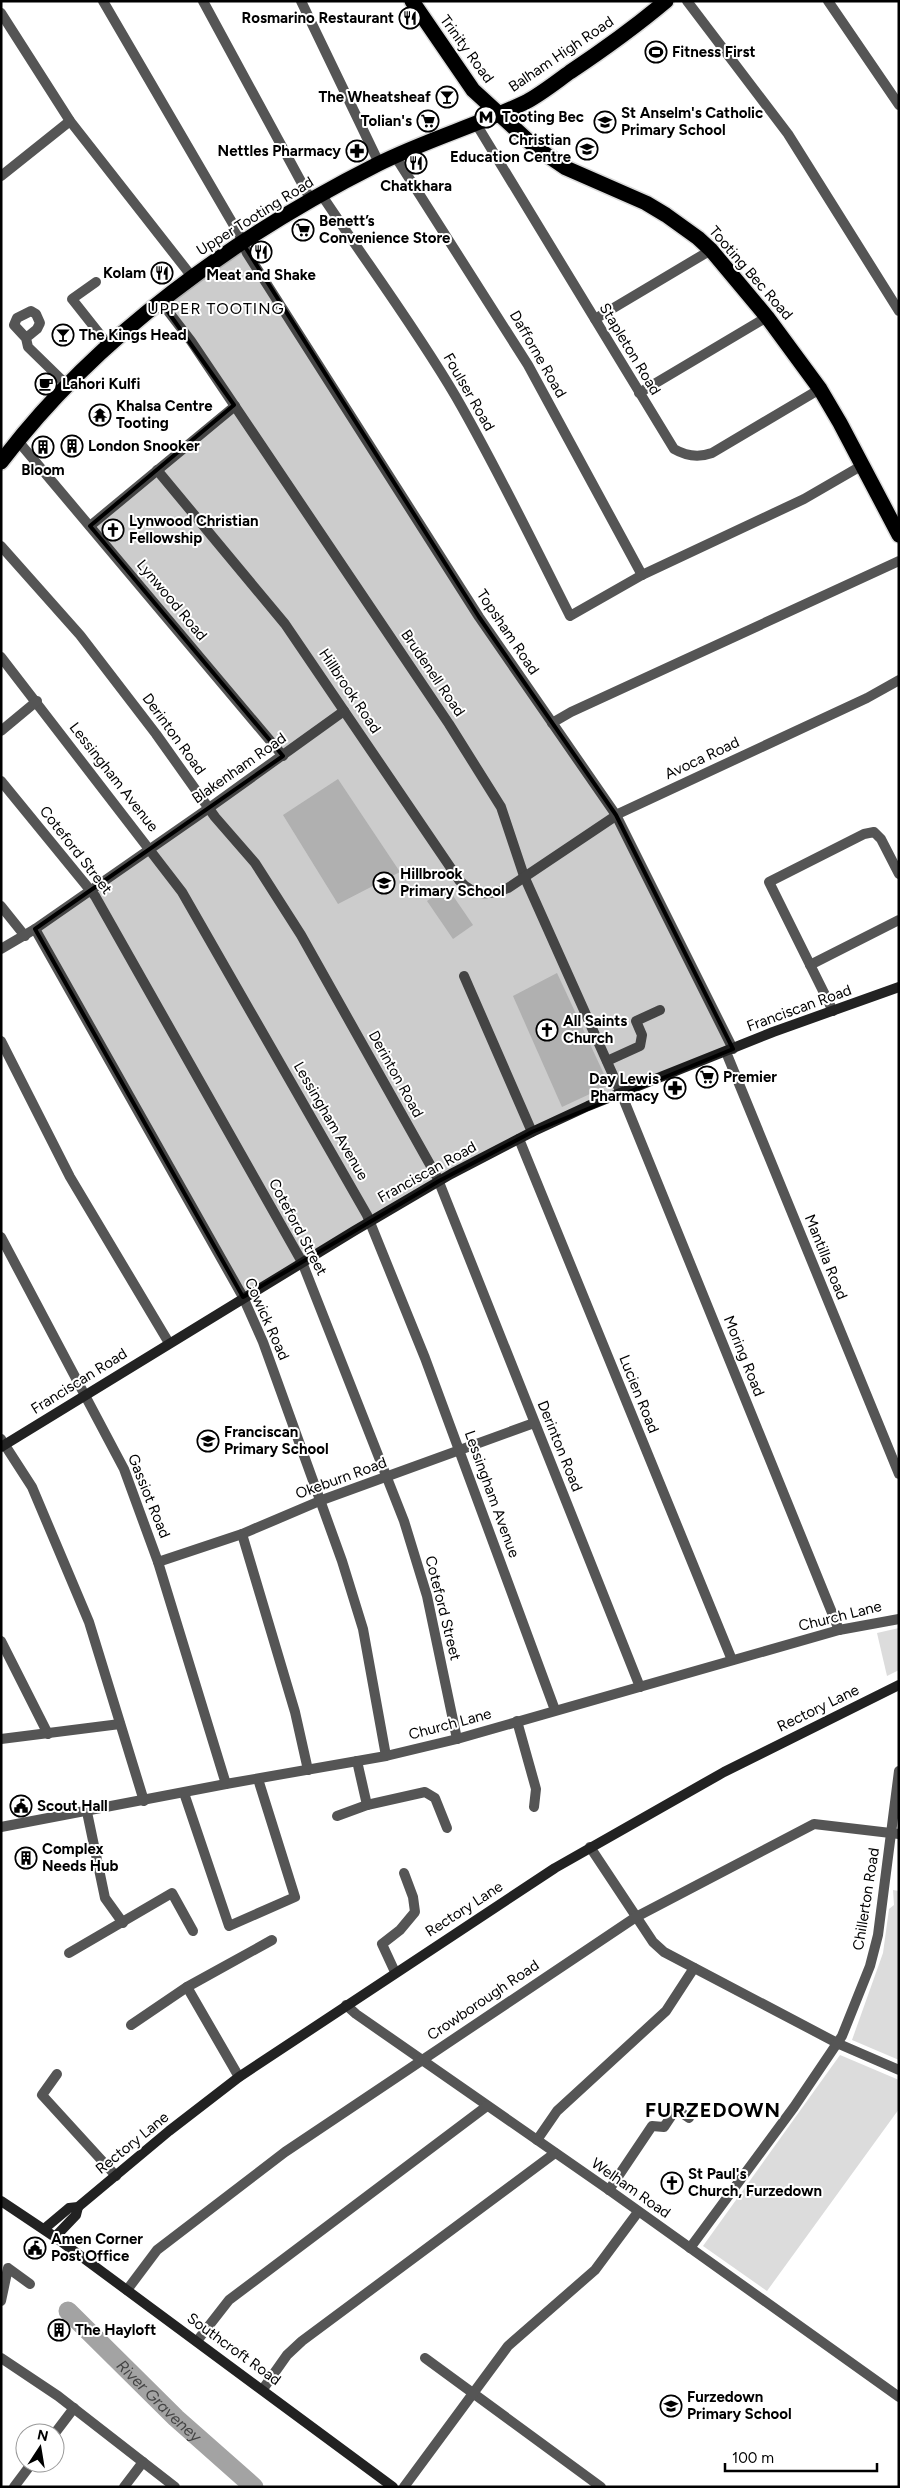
<svg xmlns="http://www.w3.org/2000/svg" width="900" height="2488" viewBox="0 0 900 2488" font-family="Figtree,sans-serif">
  <rect width="100%" height="100%" fill="#fff"/>
  <g fill="#dcdcdc">
    <polygon points="338,779 400,872 338,904 283,815"/>
    <polygon points="447,887 473,925 453,939 427,901"/>
    <polygon points="557,973 609,1085 562,1107 513,996"/>
    <polygon points="899,1628 899,1670 887,1676 877,1633"/>
    <polygon points="893,1890 899,1891 899,2060 852,2040 883,1953 889,1909 894,1905"/>
    <polygon points="840,2055 899,2080 899,2109 767,2291 703,2246"/>
  </g>
  <g fill="none" stroke-linecap="round" stroke-linejoin="round">
    <path stroke="#a3a3a3" stroke-width="19" id="s1" d="M 68,2311 L 176,2418 L 254,2487"/>
    <g stroke="#dbdbdb" stroke-width="18">
      <g id="highway">
        <polyline points="412,1 473,90 535,147 566,168 646,203 666,215 698,238 711,250 767,317 820,389 840,423 899,535"/>
        <path d="M 1,462 C 97,335 237,235 378,164 C 426,140 478,125 526,102 C 541,94 556,82 570,72 C 603,50 635,27 666,1"/>
      </g>
    </g>
    <g stroke="#555" stroke-width="10">
      <polyline points="103,1 240,236 247,253 291,322 479,617 616,815 733,1049"/>
      <polyline points="203,1 311,200"/>
      <polyline points="301,1 379,163"/>
      <polyline points="687,1 788,134 899,311"/>
      <polyline points="828,1 899,105"/>
      <polyline points="1,13 70,121 193,278"/>
      <path d="M 475,122 L 674,449 C 686,456 698,458 712,453 L 820,389"/>
      <polyline points="395,156 528,365 642,575"/>
      <polyline points="1,176 70,121"/>
      <path d="M 321,194 C 366,262 415,327 456,397 C 497,468 533,543 570,616 L 642,575 L 804,499 L 861,466"/>
      <polyline points="96,282 72,299 110,347"/>
      <polyline points="161,302 191,341 449,724 501,807 524,876 621,1093 839,1630"/>
      <polyline points="595,319 711,250"/>
      <polyline points="26,338 37,329 40,323 36,314 31,311 17,318 14,325 26,338 28,347 68,386"/>
      <polyline points="639,393 767,317"/>
      <polyline points="18,441 283,756"/>
      <path d="M 157,470 L 285,624 L 459,880 C 472,896 490,896 508,888 L 620,813 L 867,698 L 899,680"/>
      <polyline points="90,526 235,406"/>
      <polyline points="1,546 80,635 156,734 215,817 255,863 301,935 437,1177 640,1687"/>
      <polyline points="1,657 182,892 367,1215 425,1358 555,1710"/>
      <polyline points="552,723 571,712 899,561"/>
      <polyline points="1,731 37,701"/>
      <polyline points="1,781 95,896 302,1262 404,1521 427,1596 457,1739"/>
      <polyline points="1,906 25,936"/>
      <polyline points="35,929 243,1297 263,1342 342,1561 363,1629 386,1756"/>
      <polyline points="1,949 35,929 209,808 344,711"/>
      <polyline points="810,965 899,920"/>
      <polyline points="464,976 532,1132"/>
      <polyline points="833,1011 769,882 864,834 874,832 881,839 899,874"/>
      <polyline points="1,1041 70,1177 169,1343"/>
      <polyline points="726,1052 899,1474"/>
      <polyline points="607,1061 640,1046 642,1035 636,1021 660,1010"/>
      <polyline points="519,1139 732,1660"/>
      <polyline points="1,1237 124,1469 158,1562 226,1784"/>
      <polyline points="1,1439 32,1487 89,1622 144,1801"/>
      <polyline points="242,1534 295,1712 308,1770"/>
      <polyline points="158,1562 242,1534 322,1500 534,1423"/>
      <polyline points="1,1641 48,1734"/>
      <polyline points="517,1721 536,1789 534,1807"/>
      <polyline points="1,1739 120,1724"/>
      <polyline points="357,1761 367,1805"/>
      <polyline points="184,1793 229,1926 295,1897 258,1779"/>
      <polyline points="87,1812 105,1898 123,1923"/>
      <polyline points="337,1816 367,1805 425,1792 435,1798 447,1828"/>
      <polyline points="1,1827 226,1784 386,1756 457,1739 839,1630 899,1619"/>
      <polyline points="590,1847 653,1942 664,1952 839,2044 899,2070"/>
      <polyline points="69,1953 172,1893 193,1931"/>
      <polyline points="395,1972 382,1944 400,1930 415,1912 413,1897 404,1873"/>
      <polyline points="187,1987 239,2077"/>
      <polyline points="346,2005 356,2014 609,2190 899,2397"/>
      <polyline points="131,2025 187,1987 272,1940"/>
      <polyline points="57,2074 42,2095 116,2176"/>
      <polyline points="537,2140 557,2111 666,2011 694,1968"/>
      <polyline points="609,2190 652,2126 664,2127 676,2109 689,2118"/>
      <polyline points="690,2248 794,2107 842,2036 870,1966 878,1935 899,1771"/>
      <polyline points="127,2290 157,2250 285,2152 636,1917 814,1824 899,1834"/>
      <polyline points="1,2301 8,2268 30,2284"/>
      <polyline points="197,2341 229,2300 487,2106"/>
      <polyline points="1,2358 58,2396 175,2487"/>
      <polyline points="425,2358 601,2487"/>
      <polyline points="263,2389 287,2355 302,2341 555,2153"/>
      <polyline points="55,2433 74,2408"/>
      <polyline points="14,2487 32,2463"/>
      <polyline points="124,2487 143,2462"/>
      <polyline points="404,2487 508,2346 595,2270 638,2212"/>
    </g>
    <g stroke="#222" stroke-width="10">
      <polyline points="1,1447 354,1231 451,1174 532,1132 588,1106 773,1032 899,987"/>
      <polyline points="1,2201 55,2237 393,2487"/>
      <polyline points="44,2229 69,2208 78,2207 169,2131 239,2077 555,1868 724,1772 899,1685"/>
      <polyline points="55,2237 76,2215 78,2207"/>
    </g>
    <use href="#highway" stroke="#000" stroke-width="15"/>
  </g>
  <path fill="#000" fill-opacity="0.2" stroke="#000" stroke-width="4" stroke-linejoin="round" d="M 242,242 L 479,617 L 616,815 L 733,1049 L 532,1132 L 439,1181 L 243,1297 L 35,929 L 283,756 L 90,526 L 234,405 L 161,302 Z"/>
  <defs>
    <g id="restaurant-ring" transform="scale(1.125)"><circle r="9.5" fill="#fff" stroke="#000" stroke-width="1.5"/><path d="M-5-6h1v4h1v-4h1v4h1v-4h1v5L-1.5 .5V6h-2V.5L-5-1ZM5-6V6H3V1.5H1.5Q1.5-4 5-6Z" fill="#000"/></g>
    <g id="stadium-ring" transform="scale(1.125)"><circle r="9.5" fill="#fff" stroke="#000" stroke-width="1.5"/><path d="M0-5a6.5 5 0 1 0 0 10a6.5 5 0 1 0 0-10ZM-3.5-1.8h7v3.6h-7Z" fill="#000"/></g>
    <g id="bar-ring" transform="scale(1.125)"><circle r="9.5" fill="#fff" stroke="#000" stroke-width="1.5"/><path d="M-6-5H6L.8 .8V4.5H3.5V6h-7V4.5H-.8V.8Z" fill="#000"/></g>
    <g id="metro-ring" transform="scale(1.125)"><circle r="9.5" fill="#fff" stroke="#000" stroke-width="1.5"/><path d="M-5.5 5V-5H-3L0 0L3-5H5.5V5H3V-.5L0 4L-3-.5V5Z" fill="#000"/></g>
    <g id="supermarket-ring" transform="scale(1.125)"><circle r="9.5" fill="#fff" stroke="#000" stroke-width="1.5"/><path d="M-6-5.5h2.5l.6 2H6L4.5 2H-2.5L-4.4-4H-6ZM-1.5 3.2a1.3 1.3 0 1 0 .1 0ZM3 3.2a1.3 1.3 0 1 0 .1 0Z" fill="#000"/></g>
    <g id="school-ring" transform="scale(1.125)"><circle r="9.5" fill="#fff" stroke="#000" stroke-width="1.5"/><path d="M0-5L7-2L0 1L-7-2ZM-4 1L0 2.5L4 1V4Q0 6-4 4Z" fill="#000"/></g>
    <g id="pharmacy-ring" transform="scale(1.125)"><circle r="9.5" fill="#fff" stroke="#000" stroke-width="1.5"/><path d="M-2-6h4v4h4v4h-4v4h-4v-4h-4v-4h4Z" fill="#000"/></g>
    <g id="cafe-ring" transform="scale(1.125)"><circle r="9.5" fill="#fff" stroke="#000" stroke-width="1.5"/><path d="M-5.5-4.5H6V0H3Q3 3.5 0 3.5H-2.5Q-5.5 3.5-5.5 0ZM3-3.2v2h1.7v-2ZM-6 4.5H4V6H-6Z" fill="#000"/></g>
    <g id="temple-ring" transform="scale(1.125)"><circle r="9.5" fill="#fff" stroke="#000" stroke-width="1.5"/><path d="M0-6L5-2H3V0L6.5 2.5H4V6H1.5V3h-3V6H-4V2.5H-6.5L-3 0V-2H-5Z" fill="#000"/></g>
    <g id="building-ring" transform="scale(1.125)"><circle r="9.5" fill="#fff" stroke="#000" stroke-width="1.5"/><path d="M-4-6H4V6H1V3H-1V6H-4ZM-2.5-4.3h1.7v1.8h-1.7ZM.8-4.3h1.7v1.8H.8ZM-2.5-1h1.7V.8h-1.7ZM.8-1h1.7V.8H.8Z" fill="#000"/></g>
    <g id="church-ring" transform="scale(1.125)"><circle r="9.5" fill="#fff" stroke="#000" stroke-width="1.5"/><path d="M-1.2-6h2.4v3.5h3.3v2.4h-3.3V6h-2.4V-.1h-3.3v-2.4h3.3Z" fill="#000"/></g>
    <g id="civic-ring" transform="scale(1.125)"><circle r="9.5" fill="#fff" stroke="#000" stroke-width="1.5"/><path d="M-.6-6.5H3V-4.5H.6V-3L4-1V1h2V6H-6V1h2V-1L-.6-3ZM-1.2 2.5V6h2.4V2.5Z" fill="#000"/></g>
  </defs>
  <g fill-rule="evenodd">
    <use href="#restaurant-ring" x="410" y="18"/>
    <use href="#stadium-ring" x="656" y="52"/>
    <use href="#bar-ring" x="447" y="97"/>
    <use href="#metro-ring" x="486" y="117"/>
    <use href="#supermarket-ring" x="428" y="121"/>
    <use href="#school-ring" x="605" y="122"/>
    <use href="#school-ring" x="587" y="149"/>
    <use href="#pharmacy-ring" x="357" y="151"/>
    <use href="#restaurant-ring" x="416" y="163"/>
    <use href="#supermarket-ring" x="303" y="230"/>
    <use href="#restaurant-ring" x="261" y="252"/>
    <use href="#restaurant-ring" x="162" y="273"/>
    <use href="#bar-ring" x="63" y="335"/>
    <use href="#cafe-ring" x="46" y="384"/>
    <use href="#temple-ring" x="100" y="415"/>
    <use href="#building-ring" x="72" y="446"/>
    <use href="#building-ring" x="43" y="447"/>
    <use href="#church-ring" x="113" y="530"/>
    <use href="#school-ring" x="384" y="883"/>
    <use href="#church-ring" x="547" y="1030"/>
    <use href="#supermarket-ring" x="707" y="1077"/>
    <use href="#pharmacy-ring" x="675" y="1088"/>
    <use href="#school-ring" x="208" y="1441"/>
    <use href="#civic-ring" x="21" y="1806"/>
    <use href="#building-ring" x="26" y="1858"/>
    <use href="#church-ring" x="672" y="2183"/>
    <use href="#civic-ring" x="35" y="2248"/>
    <use href="#building-ring" x="59" y="2330"/>
    <use href="#school-ring" x="671" y="2406"/>
  </g>
  <g text-anchor="middle" dominant-baseline="central" stroke-width="4" stroke-linejoin="round" paint-order="stroke">
    <g font-size="15" font-weight="bold" fill="#000" stroke="#fff" text-anchor="start">
      <text x="394" y="18" text-anchor="end">Rosmarino Restaurant</text>
      <text x="672" y="52">Fitness First</text>
      <text x="431" y="97" text-anchor="end">The Wheatsheaf</text>
      <text x="621" y="113">St Anselm's Catholic<tspan x="621" dy="17">Primary School</tspan></text>
      <text x="502" y="117">Tooting Bec</text>
      <text x="412" y="121" text-anchor="end">Tolian's</text>
      <text x="571" y="140" text-anchor="end">Christian<tspan x="571" dy="17">Education Centre</tspan></text>
      <text x="341" y="151" text-anchor="end">Nettles Pharmacy</text>
      <text x="416" y="186" text-anchor="middle">Chatkhara</text>
      <text x="319" y="221">Benett’s<tspan x="319" dy="17">Convenience Store</tspan></text>
      <text x="146" y="273" text-anchor="end">Kolam</text>
      <text x="261" y="275" text-anchor="middle">Meat and Shake</text>
      <text x="79" y="335">The Kings Head</text>
      <text x="62" y="384">Lahori Kulfi</text>
      <text x="116" y="406">Khalsa Centre<tspan x="116" dy="17">Tooting</tspan></text>
      <text x="88" y="446">London Snooker</text>
      <text x="43" y="470" text-anchor="middle">Bloom</text>
      <text x="129" y="521">Lynwood Christian<tspan x="129" dy="17">Fellowship</tspan></text>
      <text x="400" y="874">Hillbrook<tspan x="400" dy="17">Primary School</tspan></text>
      <text x="563" y="1021">All Saints<tspan x="563" dy="17">Church</tspan></text>
      <text x="723" y="1077">Premier</text>
      <text x="659" y="1079" text-anchor="end">Day Lewis<tspan x="659" dy="17">Pharmacy</tspan></text>
      <text x="224" y="1432">Franciscan<tspan x="224" dy="17">Primary School</tspan></text>
      <text x="37" y="1806">Scout Hall</text>
      <text x="42" y="1849">Complex<tspan x="42" dy="17">Needs Hub</tspan></text>
      <text x="688" y="2174">St Paul's<tspan x="688" dy="17">Church, Furzedown</tspan></text>
      <text x="51" y="2239">Amen Corner<tspan x="51" dy="17">Post Office</tspan></text>
      <text x="75" y="2330">The Hayloft</text>
      <text x="687" y="2397">Furzedown<tspan x="687" dy="17">Primary School</tspan></text>
    </g>
    <g font-size="15" fill="#000" stroke="#fff">
      <text transform="translate(467 49) rotate(54)">Trinity Road</text>
      <text transform="translate(561 54) rotate(-34)">Balham High Road</text>
      <text transform="translate(255 216) rotate(-32)">Upper Tooting Road</text>
      <text transform="translate(751 273) rotate(49)">Tooting Bec Road</text>
      <text transform="translate(630 349) rotate(59)">Stapleton Road</text>
      <text transform="translate(538 354) rotate(60)">Dafforne Road</text>
      <text transform="translate(469 392) rotate(60)">Foulser Road</text>
      <text transform="translate(172 600) rotate(50)">Lynwood Road</text>
      <text transform="translate(508 632) rotate(56)">Topsham Road</text>
      <text transform="translate(433 673) rotate(56)">Brudenell Road</text>
      <text transform="translate(350 691) rotate(56)">Hillbrook Road</text>
      <text transform="translate(174 734) rotate(54)">Derinton Road</text>
      <text transform="translate(702 758) rotate(-25)">Avoca Road</text>
      <text transform="translate(239 768) rotate(-35)">Blakenham Road</text>
      <text transform="translate(114 777) rotate(52)">Lessingham Avenue</text>
      <text transform="translate(76 850) rotate(52)">Coteford Street</text>
      <text transform="translate(799 1008) rotate(-20)">Franciscan Road</text>
      <text transform="translate(396 1074) rotate(61)">Derinton Road</text>
      <text transform="translate(331 1121) rotate(60)">Lessingham Avenue</text>
      <text transform="translate(427 1172) rotate(-29)">Franciscan Road</text>
      <text transform="translate(298 1227) rotate(62)">Coteford Street</text>
      <text transform="translate(826 1257) rotate(68)">Mantilla Road</text>
      <text transform="translate(267 1319) rotate(66)">Cowick Road</text>
      <text transform="translate(744 1356) rotate(68)">Moring Road</text>
      <text transform="translate(79 1381) rotate(-32)">Franciscan Road</text>
      <text transform="translate(639 1394) rotate(68)">Lucien Road</text>
      <text transform="translate(560 1446) rotate(68)">Derinton Road</text>
      <text transform="translate(341 1478) rotate(-20)">Okeburn Road</text>
      <text transform="translate(492 1494) rotate(70)">Lessingham Avenue</text>
      <text transform="translate(149 1496) rotate(68)">Gassiot Road</text>
      <text transform="translate(443 1608) rotate(76)">Coteford Street</text>
      <text transform="translate(840 1616) rotate(-14)">Church Lane</text>
      <text transform="translate(818 1708) rotate(-26)">Rectory Lane</text>
      <text transform="translate(450 1724) rotate(-15)">Church Lane</text>
      <text transform="translate(866 1899) rotate(-81)">Chillerton Road</text>
      <text transform="translate(464 1909) rotate(-33)">Rectory Lane</text>
      <text transform="translate(483 2000) rotate(-34)">Crowborough Road</text>
      <text transform="translate(132 2143) rotate(-39)">Rectory Lane</text>
      <text transform="translate(631 2188) rotate(35)">Welham Road</text>
      <text transform="translate(234 2349) rotate(36)">Southcroft Road</text>
    </g>
    <g font-size="16" letter-spacing="1" fill="#000" stroke="#fff">
      <text x="216" y="308">UPPER TOOTING</text>
    </g>
    <g font-size="16" font-style="italic" fill="#444" stroke="#fff">
      <text stroke="none"><textPath href="#s1" startOffset="128">River Graveney</textPath></text>
    </g>
    <g font-size="20" font-weight="bold" letter-spacing="1" fill="#000" stroke="#fff">
      <text x="713" y="2110">FURZEDOWN</text>
    </g>
  </g>
  <rect width="900" height="2488" fill="none" stroke="#000000" stroke-width="5"/>
  <g transform="translate(40 2448) rotate(12)"><circle r="24" fill="#ffffff" stroke="#999999"/>
  <path d="M0-4L9 19L0 12L-9 19Z" fill="#000000"/>
  <text y="-8" font-size="14" font-weight="bold" text-anchor="middle" fill="#000000">N</text>
  </g>
  <path d="M725 2463v8h152v-8" fill="none" stroke="#000000" stroke-width="2.5"/>
  <text x="732" y="2463" font-size="15" fill="#000000" stroke="#ffffff" stroke-width="4" paint-order="stroke">100 m</text>
</svg>
